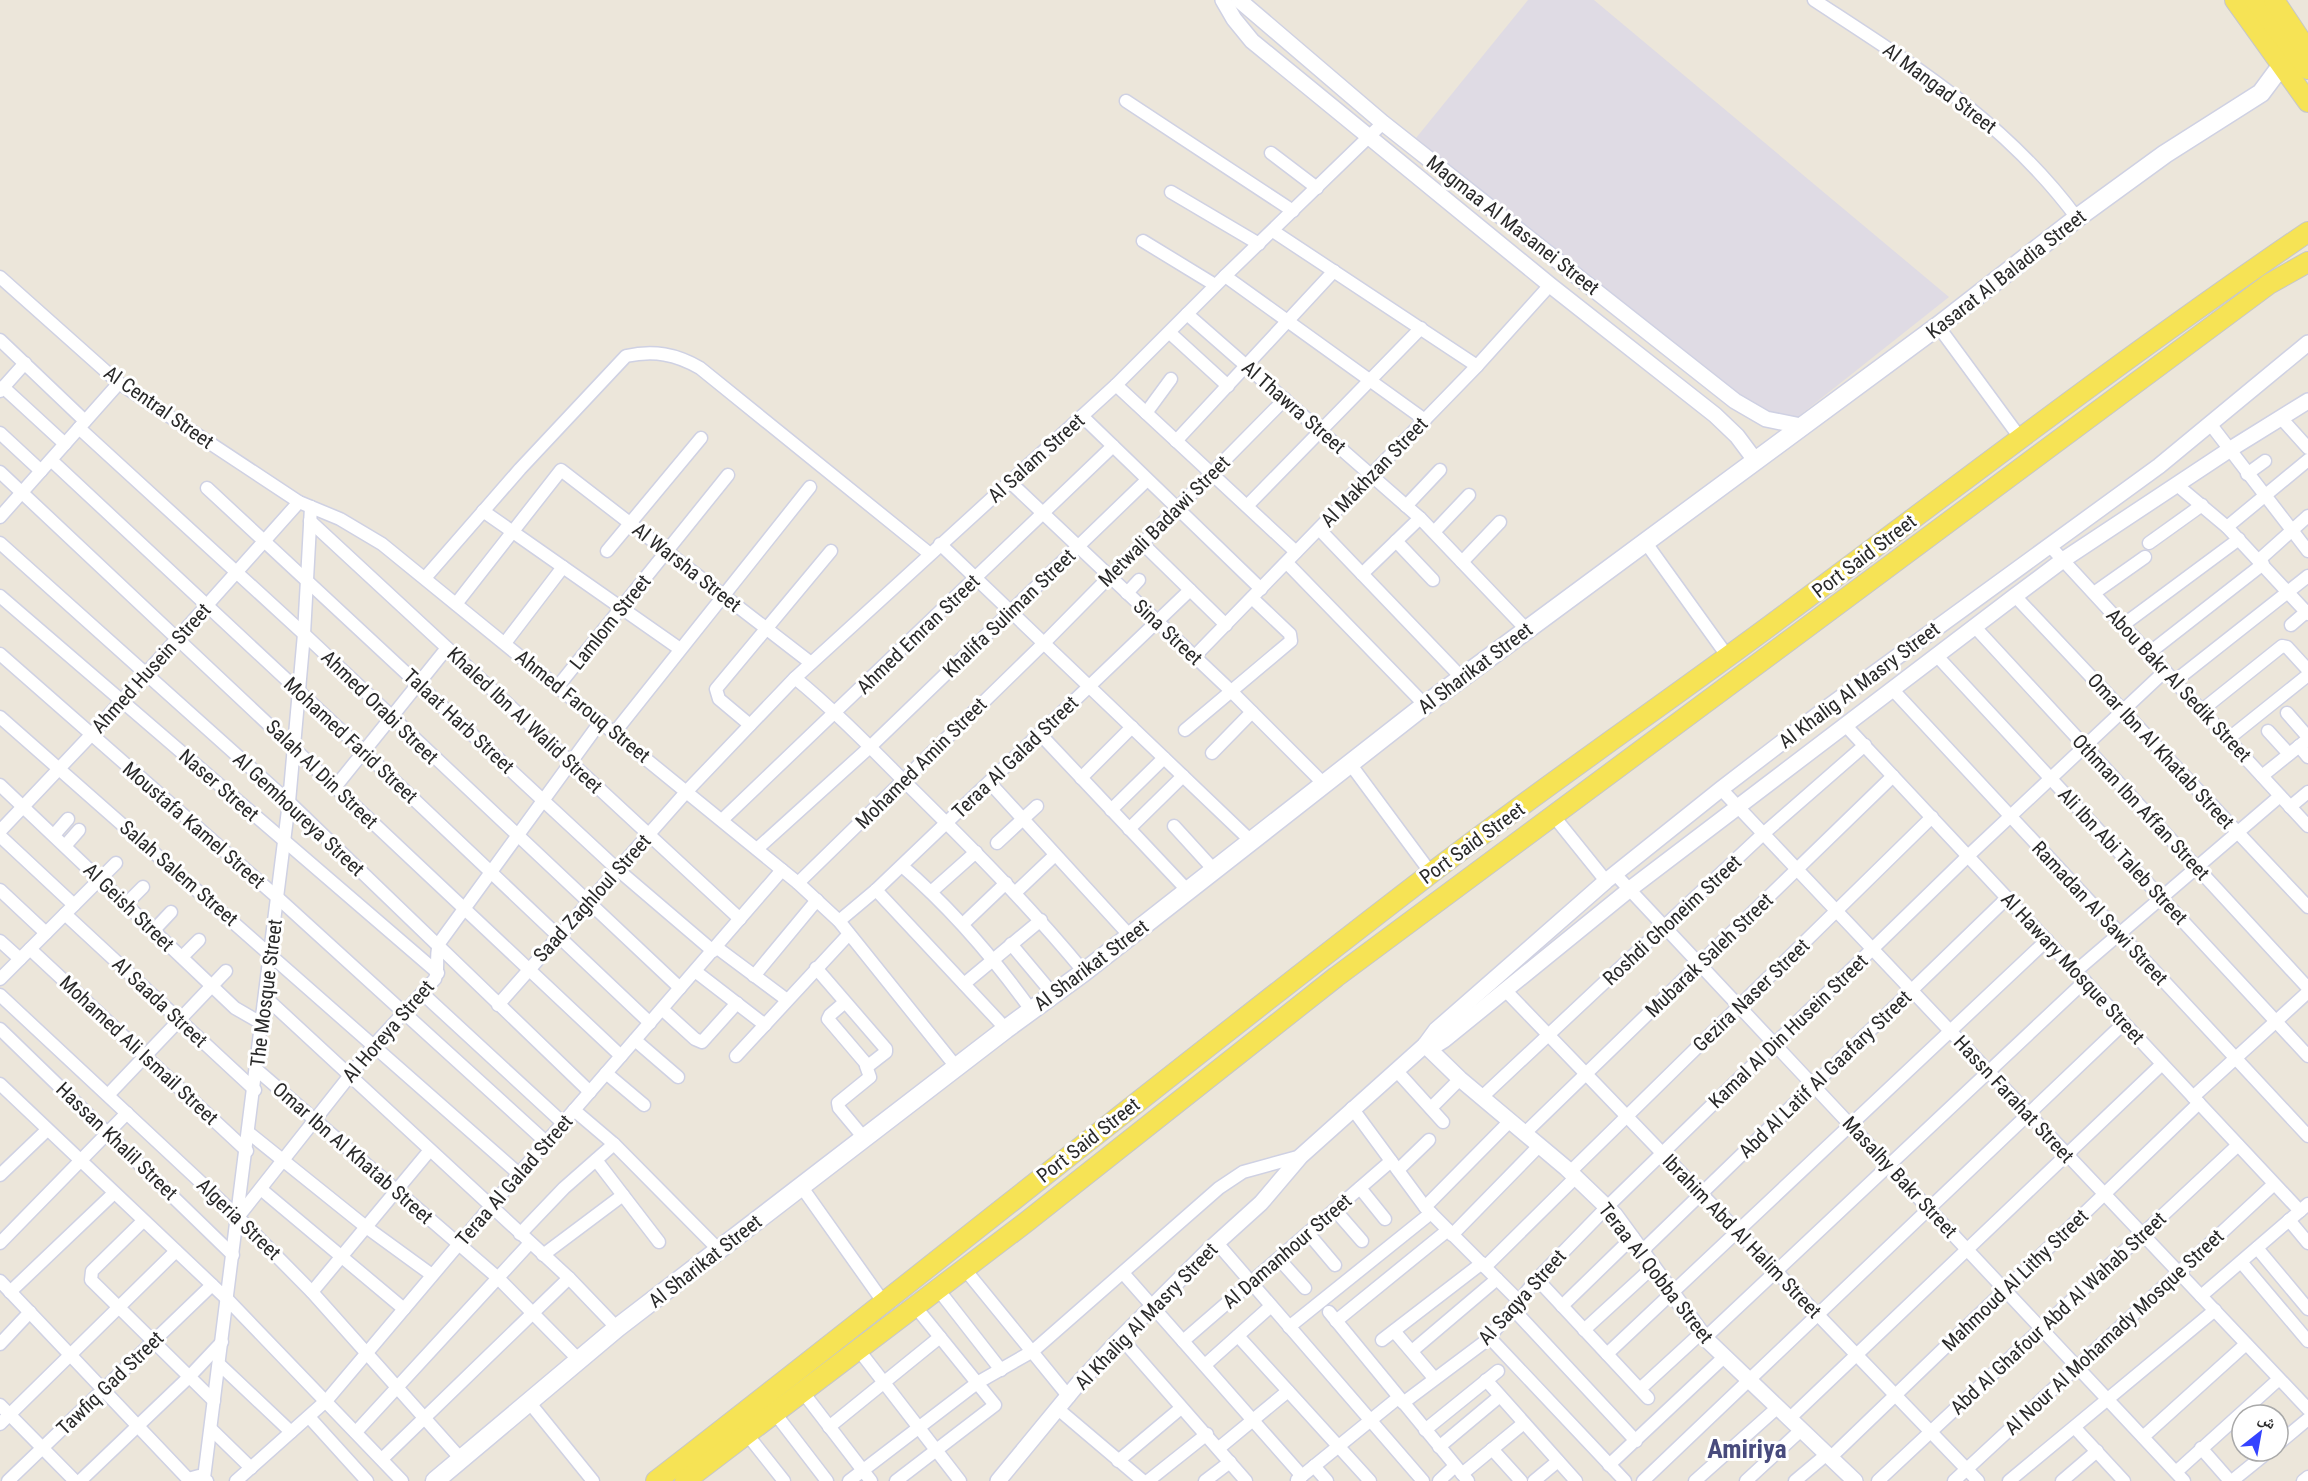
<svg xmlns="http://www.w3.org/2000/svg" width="2308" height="1481" viewBox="0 0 2308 1481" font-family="'Roboto Condensed','Noto Naskh Arabic',sans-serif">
  <rect width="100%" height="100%" fill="#ece6da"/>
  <polygon fill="#dfdbe4" points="1528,0 1594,0 1949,297 1790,423 1749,409 1416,138"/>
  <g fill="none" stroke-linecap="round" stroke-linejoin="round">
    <g stroke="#cfd1e3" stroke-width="15">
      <g id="minor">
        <path d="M 1814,0 C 1913,65 2005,121 2077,218"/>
        <polyline points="1126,101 1293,211"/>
        <polyline points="1271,153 1317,188"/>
        <polyline points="1171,192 1259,244"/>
        <polyline points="1273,231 1477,366"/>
        <polyline points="1143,241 1215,285"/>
        <polyline points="1225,276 1425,420"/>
        <polyline points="0,277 119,383 299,502 340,519 382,544 798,883 839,921 957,1068"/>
        <polyline points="1187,314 1420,518 1526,629"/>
        <polyline points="1938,326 2021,439"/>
        <polyline points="1170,333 1228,386"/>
        <polyline points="0,340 85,421"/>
        <polyline points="1116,385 1296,552"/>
        <polyline points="3,387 65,444"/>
        <polyline points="0,391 25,363"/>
        <polyline points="1146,413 1171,379"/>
        <polyline points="1082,416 1261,589"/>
        <polyline points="2281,418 2308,448"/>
        <polyline points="2211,425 2308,551"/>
        <polyline points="79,428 304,634 680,988"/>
        <polyline points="0,433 41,471"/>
        <polyline points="1176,441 1334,271"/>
        <polyline points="51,460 363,751 650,1023"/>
        <polyline points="0,472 621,1056"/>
        <polyline points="2247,474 2265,461"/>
        <polyline points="1010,482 1230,690 1325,785"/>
        <polyline points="2177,485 2227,527 2308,614"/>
        <polyline points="207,488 617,869 713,951"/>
        <polyline points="1247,506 1421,328"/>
        <polyline points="1406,506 1440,470"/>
        <polyline points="483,511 680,649"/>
        <polyline points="0,517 119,383"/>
        <polyline points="310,521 740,919"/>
        <polyline points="2227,527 2308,460"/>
        <polyline points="1319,529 1461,677"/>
        <polyline points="1434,532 1469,495"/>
        <polyline points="1396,541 1433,580"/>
        <polyline points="0,543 289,802 590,1092"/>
        <polyline points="1142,543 1226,625"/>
        <polyline points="1646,543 1728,657"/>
        <polyline points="2149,543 2202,505"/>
        <polyline points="940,544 1252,842"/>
        <polyline points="2049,545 2308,826"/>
        <polyline points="607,551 701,438"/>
        <polyline points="2259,560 2308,516"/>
        <polyline points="1462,562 1500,522"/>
        <polyline points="1287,563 1425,705"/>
        <polyline points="1362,574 1420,518"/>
        <path d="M 425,578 L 520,469 L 626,356 C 654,350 676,354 700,368 L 930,554"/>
        <polyline points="1127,593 1139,580"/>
        <polyline points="2094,593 2145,557"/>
        <polyline points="0,596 438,973"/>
        <polyline points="2015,596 2308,907"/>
        <polyline points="456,604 561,470 811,663"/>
        <polyline points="2123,625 2239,539"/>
        <polyline points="2291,625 2306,612"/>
        <polyline points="1974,626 2308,988"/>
        <polyline points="505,643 563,567"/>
        <polyline points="2149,653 2263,564"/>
        <polyline points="0,654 278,898 546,1142"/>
        <polyline points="1937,656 2308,1056"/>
        <polyline points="1194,657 1477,366 1550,285"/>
        <path d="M 795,678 C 834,710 869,746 905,782 C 967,843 1028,904 1084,972"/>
        <polyline points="2175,681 2308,576"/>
        <polyline points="559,685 728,475"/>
        <polyline points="1893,690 2308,1136"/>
        <polyline points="2202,710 2282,646 2287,647 2308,670"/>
        <polyline points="2287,713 2308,737"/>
        <polyline points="0,717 519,1174"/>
        <polyline points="750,725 719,699 716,689 831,551"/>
        <polyline points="1846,726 2300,1211"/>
        <polyline points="1185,730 1291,641 1290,634 1252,598"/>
        <polyline points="2268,731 2289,754"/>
        <polyline points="615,732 810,487"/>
        <polyline points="1040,734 1188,891"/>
        <polyline points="2228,739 2308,675"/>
        <polyline points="2299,746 2308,757"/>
        <polyline points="1212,753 1252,712"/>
        <polyline points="1351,765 1431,873"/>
        <polyline points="2262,776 2308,739"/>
        <polyline points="1081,778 1132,727"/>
        <polyline points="990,783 1130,936"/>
        <polyline points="0,785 235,1008 261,1023"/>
        <polyline points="336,786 447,648"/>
        <polyline points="1721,789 2308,1409"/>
        <polyline points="2290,807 2308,792"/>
        <polyline points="1111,810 1164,758"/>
        <polyline points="1552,814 1606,881"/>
        <polyline points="722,820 1113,446"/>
        <polyline points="1174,826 1215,871"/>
        <polyline points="1129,829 1183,776"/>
        <polyline points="0,831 90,736 299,502"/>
        <polyline points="54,835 68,819"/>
        <polyline points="0,836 74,905"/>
        <polyline points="997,843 1037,806"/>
        <polyline points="65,846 79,830"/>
        <polyline points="757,849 871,746 1147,480"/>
        <path d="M 902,866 C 952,909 993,957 1031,1010"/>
        <polyline points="1615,874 2184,1481"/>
        <polyline points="798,883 1044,643 1285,399"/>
        <polyline points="0,890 46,933"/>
        <polyline points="876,890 1006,1029"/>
        <polyline points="931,892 976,852"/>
        <polyline points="1015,893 1055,855"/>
        <polyline points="126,904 143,887"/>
        <polyline points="65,914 255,1090"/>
        <polyline points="839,921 876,890 1190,590"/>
        <polyline points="963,924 1006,883"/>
        <polyline points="154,930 171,912"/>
        <polyline points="0,941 20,959"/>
        <polyline points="1011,944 1052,993"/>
        <polyline points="716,947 787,1000"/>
        <polyline points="30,949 247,1151"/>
        <polyline points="182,957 199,940"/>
        <polyline points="816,968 886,1049 886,1052 868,1066 828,1019 830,1015 845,1002"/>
        <polyline points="695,971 765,1025"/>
        <polyline points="2076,971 2280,796"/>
        <polyline points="754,976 817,900"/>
        <polyline points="0,979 116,863"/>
        <polyline points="964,984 1041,920"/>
        <polyline points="1507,992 1978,1481"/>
        <polyline points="422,993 563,1123"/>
        <polyline points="0,995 238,1217 312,1292 461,1459"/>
        <polyline points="265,997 569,1278 617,1328"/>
        <polyline points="498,1005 687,791 795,678 1116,385 1225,276 1383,123"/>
        <polyline points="662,1009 695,1039 702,1042 737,1003"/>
        <polyline points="0,1029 233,1255"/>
        <polyline points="635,1040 678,1077"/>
        <polyline points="736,1056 849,934"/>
        <polyline points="257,1070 498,1278 579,1360"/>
        <polyline points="1396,1070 1443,1122"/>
        <polyline points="606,1073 644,1105"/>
        <polyline points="0,1084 228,1300 402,1481"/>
        <polyline points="108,1095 226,971"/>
        <polyline points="1482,1097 1763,834 1865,745"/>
        <polyline points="2193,1097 2308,992"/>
        <polyline points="1352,1108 1425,1207 1519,1301"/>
        <polyline points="1431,1108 1460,1079"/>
        <polyline points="574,1110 614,1144 719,1250"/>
        <polyline points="249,1133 366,1227 432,1275"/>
        <polyline points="1525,1133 1893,776"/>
        <polyline points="864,1138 839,1108 838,1103 870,1077 866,1066"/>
        <polyline points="596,1160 659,1242"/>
        <polyline points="1398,1170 1429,1140"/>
        <polyline points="1570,1172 1932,817"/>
        <polyline points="0,1175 47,1130"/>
        <polyline points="801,1186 884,1303"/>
        <polyline points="1360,1188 1385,1219"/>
        <polyline points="262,1190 404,1309"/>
        <polyline points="1425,1207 1510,1121"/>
        <polyline points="1335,1210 1362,1241"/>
        <path d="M 238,1217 L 374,1045 L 435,979 C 440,966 434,955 440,942 L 601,721"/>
        <polyline points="2289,1220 2308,1243"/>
        <polyline points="143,1221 92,1271 91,1280 214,1401"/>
        <polyline points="1308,1233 1335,1265"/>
        <polyline points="520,1234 564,1188 614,1144"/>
        <polyline points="1452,1235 1539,1146"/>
        <polyline points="0,1243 127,1113"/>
        <polyline points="1217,1243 1423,1481"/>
        <polyline points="2257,1248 2308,1309"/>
        <polyline points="1643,1250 2007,898"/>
        <polyline points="543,1255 623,1195"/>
        <polyline points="1279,1259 1305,1288"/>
        <polyline points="2241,1262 2308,1341"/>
        <polyline points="963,1267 1069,1397"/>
        <polyline points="1485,1267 1576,1177"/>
        <polyline points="1123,1273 1302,1476"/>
        <polyline points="1537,1279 1648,1398"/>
        <polyline points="0,1281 188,1479 199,1476 207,1481"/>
        <polyline points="937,1288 1001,1370"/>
        <polyline points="10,1292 113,1194"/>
        <polyline points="312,1292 430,1150"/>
        <polyline points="2201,1296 2308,1204"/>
        <polyline points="1562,1306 1633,1237"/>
        <polyline points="1513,1309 1636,1441"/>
        <polyline points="1329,1312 1468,1481"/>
        <polyline points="1336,1321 1448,1230"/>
        <polyline points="1289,1327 1431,1213"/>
        <polyline points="1584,1330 1654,1266"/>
        <polyline points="1394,1331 1434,1378"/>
        <polyline points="1238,1336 1370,1481"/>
        <polyline points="1489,1337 1625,1481"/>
        <polyline points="1121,1338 1246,1481"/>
        <polyline points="1705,1338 2085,981"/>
        <polyline points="1382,1340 1482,1263"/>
        <polyline points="1183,1341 1391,1161"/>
        <polyline points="0,1344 30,1312"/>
        <polyline points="858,1349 960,1481"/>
        <polyline points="1412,1351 1497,1279"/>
        <polyline points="1607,1354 2047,940"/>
        <polyline points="219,1364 291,1432"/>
        <polyline points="1205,1365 1271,1306"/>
        <polyline points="1486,1380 1576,1481"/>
        <polyline points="1640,1389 1701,1333"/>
        <polyline points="802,1391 871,1481"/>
        <polyline points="529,1402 593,1481"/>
        <polyline points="1403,1403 1487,1340 1537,1279 1607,1207 1968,856 2165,671"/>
        <polyline points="0,1405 75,1481"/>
        <polyline points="1058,1409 1143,1481"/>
        <polyline points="774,1412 827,1481"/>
        <polyline points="309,1417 367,1481"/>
        <polyline points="1789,1419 2162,1064"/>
        <polyline points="0,1424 176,1251"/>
        <polyline points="829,1427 940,1337"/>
        <polyline points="2075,1428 2124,1481"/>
        <polyline points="211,1429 251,1468"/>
        <polyline points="1425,1430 1498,1371"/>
        <polyline points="356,1432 530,1243"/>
        <polyline points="746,1433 784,1481"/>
        <polyline points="2143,1437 2246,1344"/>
        <polyline points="2278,1444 2308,1419"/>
        <polyline points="1439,1447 1500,1396"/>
        <polyline points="1219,1448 1288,1391"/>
        <polyline points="2201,1448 2230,1481"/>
        <polyline points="1492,1449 1521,1481"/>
        <polyline points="1831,1457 2199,1103"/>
        <polyline points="382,1459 569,1278"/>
        <polyline points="1118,1461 1181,1408"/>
        <polyline points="1609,1465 1723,1358"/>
        <polyline points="1314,1466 1327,1481"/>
        <polyline points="2176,1472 2279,1379"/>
        <polyline points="1462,1474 1524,1423"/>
        <polyline points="204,1478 289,802 304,634 311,507"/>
        <polyline points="1297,1480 1398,1398"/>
        <polyline points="8,1481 212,1285"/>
        <polyline points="80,1481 189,1377 222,1342"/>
        <polyline points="236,1481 327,1400 491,1206 782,870"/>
        <polyline points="849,1481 977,1383 1033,1351 1219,1188 1243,1172 1301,1156"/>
        <polyline points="896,1481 995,1405 914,1305"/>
        <polyline points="1148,1481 1207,1434"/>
        <polyline points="1205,1481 1230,1462"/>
        <polyline points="1439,1481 1455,1466"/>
        <polyline points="1534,1481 1558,1461"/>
        <polyline points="1643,1481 2124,1023"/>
        <polyline points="1695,1481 1777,1408"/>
        <polyline points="1746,1481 1801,1430"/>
        <polyline points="1795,1481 1827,1454"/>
        <polyline points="1878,1481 2238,1145"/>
        <polyline points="1954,1481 2274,1184"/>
        <polyline points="2009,1481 2215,1310"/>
        <polyline points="2062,1481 2097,1451"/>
        <polyline points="2232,1481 2269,1451"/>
        <polyline points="2303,1481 2308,1477"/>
      </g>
    </g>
    <g stroke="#cfd1e3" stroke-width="18">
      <g id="tertiary">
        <polyline points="1223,0 1234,19 1252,41 1550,285 1715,415 1737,436 1755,460"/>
        <polyline points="1239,0 1383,123 1735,401 1766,419 1801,426"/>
        <polyline points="1425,1045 1436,1045 1444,1040 1630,889 2015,596 2063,560 2229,450 2308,401"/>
        <polyline points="1425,1045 1460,1079 1566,1168 1615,1215 1705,1338 1855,1481"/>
        <polyline points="998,1481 1077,1385 1121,1338 1209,1250 1261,1203 1301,1156 1425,1045 1436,1030 1606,881 1721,789 1828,707 2159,466 2308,343"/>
      </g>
    </g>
    <g stroke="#cfd1e3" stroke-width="21">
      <polyline id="secondary" points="435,1481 617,1328 1006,1029 1084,972 1425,705 1938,326 2077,218 2165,154 2261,93 2281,66"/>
    </g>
    <g stroke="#c7c7c7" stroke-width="22">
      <g id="primary">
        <polyline points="2235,0 2308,102"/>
        <polyline points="2255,0 2308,69"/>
        <polyline points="2274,0 2304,45"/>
        <path d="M 656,1481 C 914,1281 1167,1076 1426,877 C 1544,786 1668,702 1787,613 C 1960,484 2130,353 2308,232"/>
        <polyline points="685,1481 1025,1223 1336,977 2269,284 2308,262"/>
      </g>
    </g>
    <use href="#minor" stroke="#fff" stroke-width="12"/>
    <use href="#tertiary" stroke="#fff" stroke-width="15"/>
    <use href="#secondary" stroke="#fff" stroke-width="18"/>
    <use href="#primary" stroke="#f6e355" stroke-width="20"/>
  </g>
  <g text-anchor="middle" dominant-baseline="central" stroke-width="6" stroke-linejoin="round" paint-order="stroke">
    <g font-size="20" fill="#292929" stroke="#fff">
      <text transform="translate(1940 88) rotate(37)">Al Mangad Street</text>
      <text transform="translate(1513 225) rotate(38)">Magmaa Al Masanei Street</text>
      <text transform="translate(2006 274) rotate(-38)">Kasarat Al Baladia Street</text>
      <text transform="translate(159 407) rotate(35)">Al Central Street</text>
      <text transform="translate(1294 407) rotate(41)">Al Thawra Street</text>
      <text transform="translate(1036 458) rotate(-42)">Al Salam Street</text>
      <text transform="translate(1374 472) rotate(-46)">Al Makhzan Street</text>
      <text transform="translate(1164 521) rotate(-45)">Metwali Badawi Street</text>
      <text transform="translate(1864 556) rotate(-37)">Port Said Street</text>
      <text transform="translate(687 567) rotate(38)">Al Warsha Street</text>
      <text transform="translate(1009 613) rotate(-44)">Khalifa Suliman Street</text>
      <text transform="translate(610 622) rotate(-51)">Lamlom Street</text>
      <text transform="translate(1168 632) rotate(43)">Sina Street</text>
      <text transform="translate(918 634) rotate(-44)">Ahmed Emran Street</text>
      <text transform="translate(151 668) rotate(-48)">Ahmed Husein Street</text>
      <text transform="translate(1475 668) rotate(-37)">Al Sharikat Street</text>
      <text transform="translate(1859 685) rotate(-37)">Al Khalig Al Masry Street</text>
      <text transform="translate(2179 685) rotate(47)">Abou Bakr Al Sedik Street</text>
      <text transform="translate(583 706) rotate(39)">Ahmed Farouq Street</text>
      <text transform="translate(380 707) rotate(44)">Ahmed Orabi Street</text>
      <text transform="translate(525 720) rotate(43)">Khaled Ibn Al Walid Street</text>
      <text transform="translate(459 721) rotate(43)">Talaat Harb Street</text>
      <text transform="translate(351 740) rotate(43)">Mohamed Farid Street</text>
      <text transform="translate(2161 751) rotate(47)">Omar Ibn Al Khatab Street</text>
      <text transform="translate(1015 757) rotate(-44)">Teraa Al Galad Street</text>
      <text transform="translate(921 763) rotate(-45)">Mohamed Amin Street</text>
      <text transform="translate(322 774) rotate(44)">Salah Al Din Street</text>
      <text transform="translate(219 785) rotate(41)">Naser Street</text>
      <text transform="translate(2141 807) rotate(47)">Othman Ibn Affan Street</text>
      <text transform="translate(299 814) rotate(43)">Al Gemhoureya Street</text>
      <text transform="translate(194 825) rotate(41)">Moustafa Kamel Street</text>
      <text transform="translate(1472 843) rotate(-36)">Port Said Street</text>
      <text transform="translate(2123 856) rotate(47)">Ali Ibn Abi Taleb Street</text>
      <text transform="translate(179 873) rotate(41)">Salah Salem Street</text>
      <text transform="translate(592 898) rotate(-48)">Saad Zaghloul Street</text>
      <text transform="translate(129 907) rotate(44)">Al Geish Street</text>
      <text transform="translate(2100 913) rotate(47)">Ramadan Al Sawi Street</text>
      <text transform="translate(1672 920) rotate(-43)">Roshdi Ghoneim Street</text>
      <text transform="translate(1709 955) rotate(-44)">Mubarak Saleh Street</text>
      <text transform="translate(1091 965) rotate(-37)">Al Sharikat Street</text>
      <text transform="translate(2073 968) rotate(47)">Al Hawary Mosque Street</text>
      <text transform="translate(266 993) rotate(-83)">The Mosque Street</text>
      <text transform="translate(1751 995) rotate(-44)">Gezira Naser Street</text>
      <text transform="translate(160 1002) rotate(43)">Al Saada Street</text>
      <text transform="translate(388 1031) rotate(-49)">Al Horeya Street</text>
      <text transform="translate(1788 1031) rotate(-44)">Kamal Al Din Husein Street</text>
      <text transform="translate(139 1050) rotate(43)">Mohamed Ali Ismail Street</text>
      <text transform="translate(1825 1074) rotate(-44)">Abd Al Latif Al Gaafary Street</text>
      <text transform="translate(2014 1099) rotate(47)">Hassn Farahat Street</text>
      <text transform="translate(1088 1140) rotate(-38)">Port Said Street</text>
      <text transform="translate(117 1141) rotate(44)">Hassan Khalil Street</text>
      <text transform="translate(353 1153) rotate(41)">Omar Ibn Al Khatab Street</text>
      <text transform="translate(1900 1177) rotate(47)">Masalhy Bakr Street</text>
      <text transform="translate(514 1180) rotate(-49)">Teraa Al Galad Street</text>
      <text transform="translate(239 1219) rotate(44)">Algeria Street</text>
      <text transform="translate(1742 1236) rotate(46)">Ibrahim Abd Al Halim Street</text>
      <text transform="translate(1287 1251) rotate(-41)">Al Damanhour Street</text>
      <text transform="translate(705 1261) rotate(-38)">Al Sharikat Street</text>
      <text transform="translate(1656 1273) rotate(52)">Teraa Al Qobba Street</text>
      <text transform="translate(2015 1280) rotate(-44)">Mahmoud Al Lithy Street</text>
      <text transform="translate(1522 1297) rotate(-48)">Al Saqya Street</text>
      <text transform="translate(2058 1313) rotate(-43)">Abd Al Ghafour Abd Al Wahab Street</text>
      <text transform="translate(1146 1316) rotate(-46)">Al Khalig Al Masry Street</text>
      <text transform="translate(2114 1332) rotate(-43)">Al Nour Al Mohamady Mosque Street</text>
      <text transform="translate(110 1383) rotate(-44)">Tawfiq Gad Street</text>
    </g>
    <g font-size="26" font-weight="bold" fill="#484b7c" stroke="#fff">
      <text x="1747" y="1449">Amiriya</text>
    </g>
  </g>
  <g transform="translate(2260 1433) rotate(31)"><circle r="28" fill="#ffffff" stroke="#a9a9a9" stroke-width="1.5"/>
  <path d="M0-4.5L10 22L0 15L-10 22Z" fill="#3443ff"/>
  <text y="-9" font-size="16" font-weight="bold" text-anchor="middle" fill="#292929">ش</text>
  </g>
</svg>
